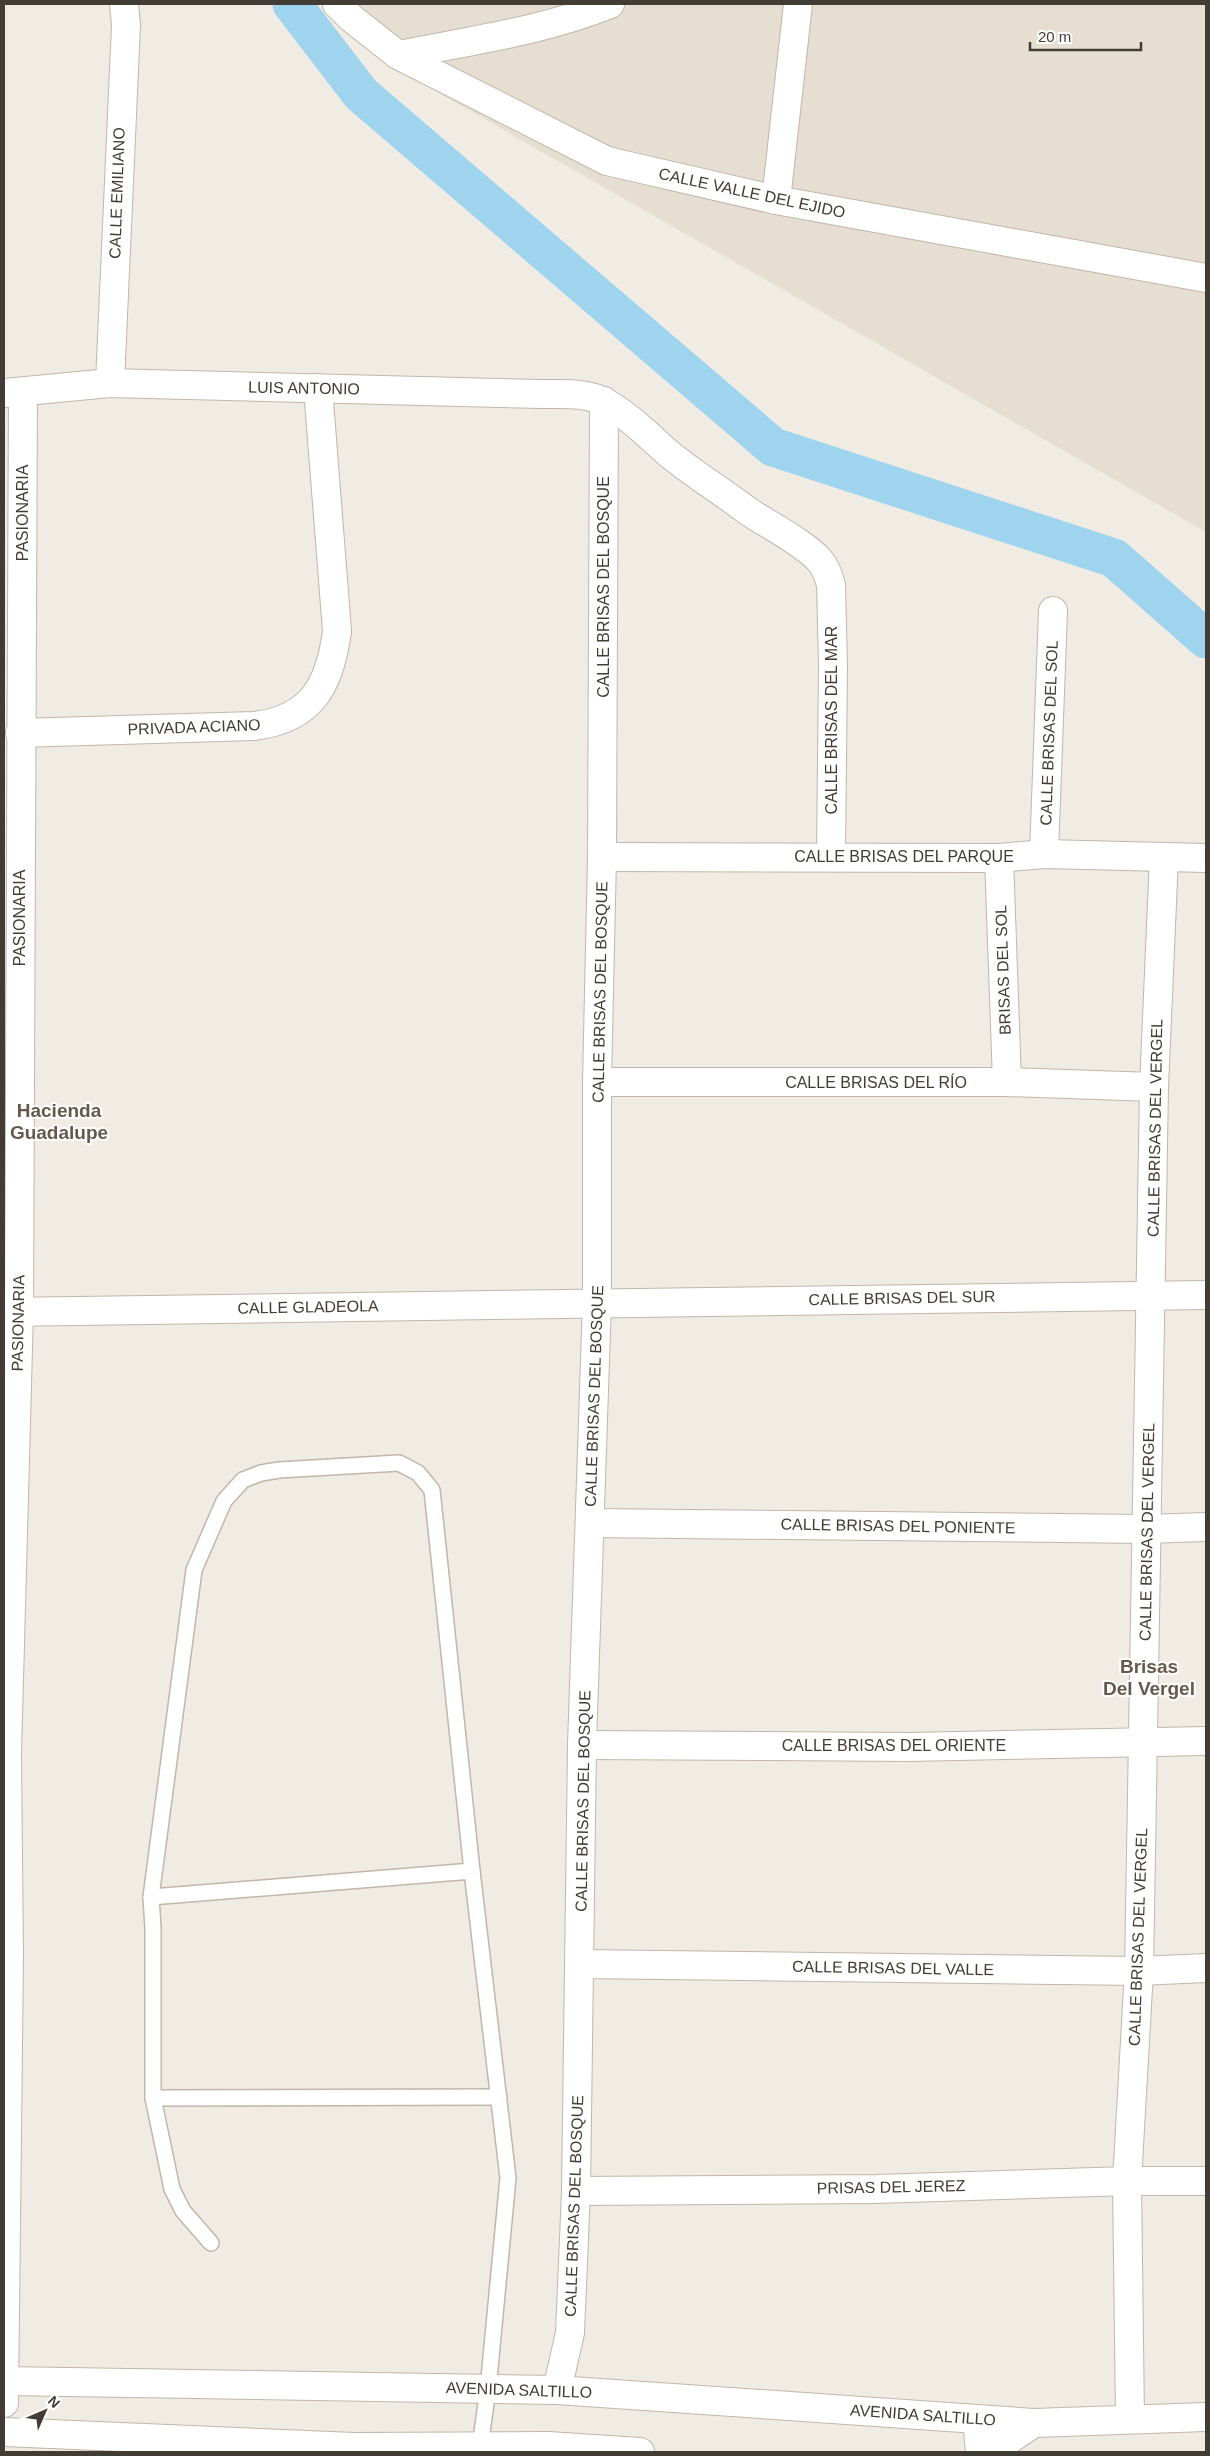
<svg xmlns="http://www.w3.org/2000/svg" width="1210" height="2456" viewBox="0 0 1210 2456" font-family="Arial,sans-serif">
  <rect width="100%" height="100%" fill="#f1ece3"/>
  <polygon fill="#e5ded1" points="332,4 1206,4 1206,532 378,58"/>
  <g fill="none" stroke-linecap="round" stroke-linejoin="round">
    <polyline stroke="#9fd4ef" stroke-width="39" points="292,4 361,94 773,447 1114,558 1206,639"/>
    <g stroke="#c0b6a9" stroke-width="18">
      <g id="service">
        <polyline points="151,1897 194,1570 224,1501 243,1480 261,1473 279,1470 399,1463 418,1473 432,1490 472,1871 508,2178 488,2389 480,2447"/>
        <polyline points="153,2098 499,2097"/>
        <polyline points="211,2243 183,2211 172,2189 153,2098 153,1928 151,1897 472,1871"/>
      </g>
    </g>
    <g stroke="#c0b6a9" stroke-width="30">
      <g id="minor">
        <polyline points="337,4 351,18 398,55 607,161 776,200 1206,278"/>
        <path d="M 398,55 C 470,41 543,31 610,4"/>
        <polyline points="776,200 798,4"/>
        <polyline points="110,383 126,25 124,4"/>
        <path d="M 5,393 L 110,383 L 542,394 C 562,394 588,392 606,403 C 629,416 648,435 668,453 C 692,473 720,490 745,509 C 766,524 805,543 820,561 C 826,568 829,577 831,585 L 833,665 L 831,856"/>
        <path d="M 20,733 L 254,726 C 312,719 330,685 337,631 L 318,388"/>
        <polyline points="1044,854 1053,611"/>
        <polyline points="602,857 999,858 1044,854 1206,858"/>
        <polyline points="999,858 1007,1082"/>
        <polyline points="597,1082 1007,1082 1154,1087"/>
        <polyline points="4,1312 1206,1295"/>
        <polyline points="590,1523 1147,1529 1206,1527"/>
        <polyline points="582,1745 909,1747 1206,1741"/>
        <polyline points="581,1964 1139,1971 1206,1968"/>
        <polyline points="576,2191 876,2189 1127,2181 1206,2181"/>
        <polyline points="557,2390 570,2333 576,2191 582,1745 597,1302 597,1082 602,857 604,401"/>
        <polyline points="4,2403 9,1955 7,1754 19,1312 23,393"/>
        <polyline points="1130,2418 1127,2181 1139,1971 1154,1087 1164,857"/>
        <polyline points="977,2419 1034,2423 1206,2417"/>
        <polyline points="991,2452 1034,2423"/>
      </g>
    </g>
    <g stroke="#c0b6a9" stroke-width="30">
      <g id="tertiary">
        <polyline points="4,2381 557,2390 977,2419 980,2452"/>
        <polyline points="4,2432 354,2447 548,2446 640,2452"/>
      </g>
    </g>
    <use href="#service" stroke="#fff" stroke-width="15"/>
    <use href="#minor" stroke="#fff" stroke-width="28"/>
    <use href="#tertiary" stroke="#fff" stroke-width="28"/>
  </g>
  <g text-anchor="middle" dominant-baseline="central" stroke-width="4" stroke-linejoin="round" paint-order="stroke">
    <g font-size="16" fill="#433c34" stroke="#fff">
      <text transform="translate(117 193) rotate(-88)">CALLE EMILIANO</text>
      <text transform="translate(752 193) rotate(12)">CALLE VALLE DEL EJIDO</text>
      <text transform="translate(304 388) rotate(1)">LUIS ANTONIO</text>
      <text transform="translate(22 513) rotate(-90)">PASIONARIA</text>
      <text transform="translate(603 587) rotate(-90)">CALLE BRISAS DEL BOSQUE</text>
      <text transform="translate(831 720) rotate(-90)">CALLE BRISAS DEL MAR</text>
      <text transform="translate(194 727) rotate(-2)">PRIVADA ACIANO</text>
      <text transform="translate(1049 733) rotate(-88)">CALLE BRISAS DEL SOL</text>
      <text x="904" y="856">CALLE BRISAS DEL PARQUE</text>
      <text transform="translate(19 918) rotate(-90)">PASIONARIA</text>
      <text transform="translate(1003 970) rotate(-92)">BRISAS DEL SOL</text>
      <text transform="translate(600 992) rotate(-89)">CALLE BRISAS DEL BOSQUE</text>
      <text x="876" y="1082">CALLE BRISAS DEL RÍO</text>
      <text transform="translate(1155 1128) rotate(-89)">CALLE BRISAS DEL VERGEL</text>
      <text transform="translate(902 1298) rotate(-1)">CALLE BRISAS DEL SUR</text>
      <text transform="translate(308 1307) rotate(-1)">CALLE GLADEOLA</text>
      <text transform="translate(18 1323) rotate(-89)">PASIONARIA</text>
      <text transform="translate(594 1396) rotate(-88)">CALLE BRISAS DEL BOSQUE</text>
      <text transform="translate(898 1526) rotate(1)">CALLE BRISAS DEL PONIENTE</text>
      <text transform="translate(1147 1532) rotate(-89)">CALLE BRISAS DEL VERGEL</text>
      <text x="894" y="1745">CALLE BRISAS DEL ORIENTE</text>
      <text transform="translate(583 1801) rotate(-89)">CALLE BRISAS DEL BOSQUE</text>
      <text transform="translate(1138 1937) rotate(-88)">CALLE BRISAS DEL VERGEL</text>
      <text transform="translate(893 1968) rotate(1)">CALLE BRISAS DEL VALLE</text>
      <text transform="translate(891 2187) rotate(-1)">PRISAS DEL JEREZ</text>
      <text transform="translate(574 2206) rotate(-88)">CALLE BRISAS DEL BOSQUE</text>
      <text transform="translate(519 2390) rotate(2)">AVENIDA SALTILLO</text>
      <text transform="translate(923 2415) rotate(4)">AVENIDA SALTILLO</text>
    </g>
    <g font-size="19" font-weight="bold" fill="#66594b" stroke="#fff">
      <text x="59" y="1110">Hacienda<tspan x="59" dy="22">Guadalupe</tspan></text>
      <text x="1149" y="1666">Brisas<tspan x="1149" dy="22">Del Vergel</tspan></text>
    </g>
  </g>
  <rect width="1210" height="2456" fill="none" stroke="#433c34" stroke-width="10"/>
  <g transform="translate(45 2411) rotate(45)" stroke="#ffffff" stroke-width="4" paint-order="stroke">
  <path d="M0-4L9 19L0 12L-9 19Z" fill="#433c34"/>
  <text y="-8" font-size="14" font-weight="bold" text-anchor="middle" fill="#433c34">N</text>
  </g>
  <path d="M1030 42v8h111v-8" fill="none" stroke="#433c34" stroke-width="2.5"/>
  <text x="1038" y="42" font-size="15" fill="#433c34" stroke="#ffffff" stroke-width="4" paint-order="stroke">20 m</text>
</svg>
